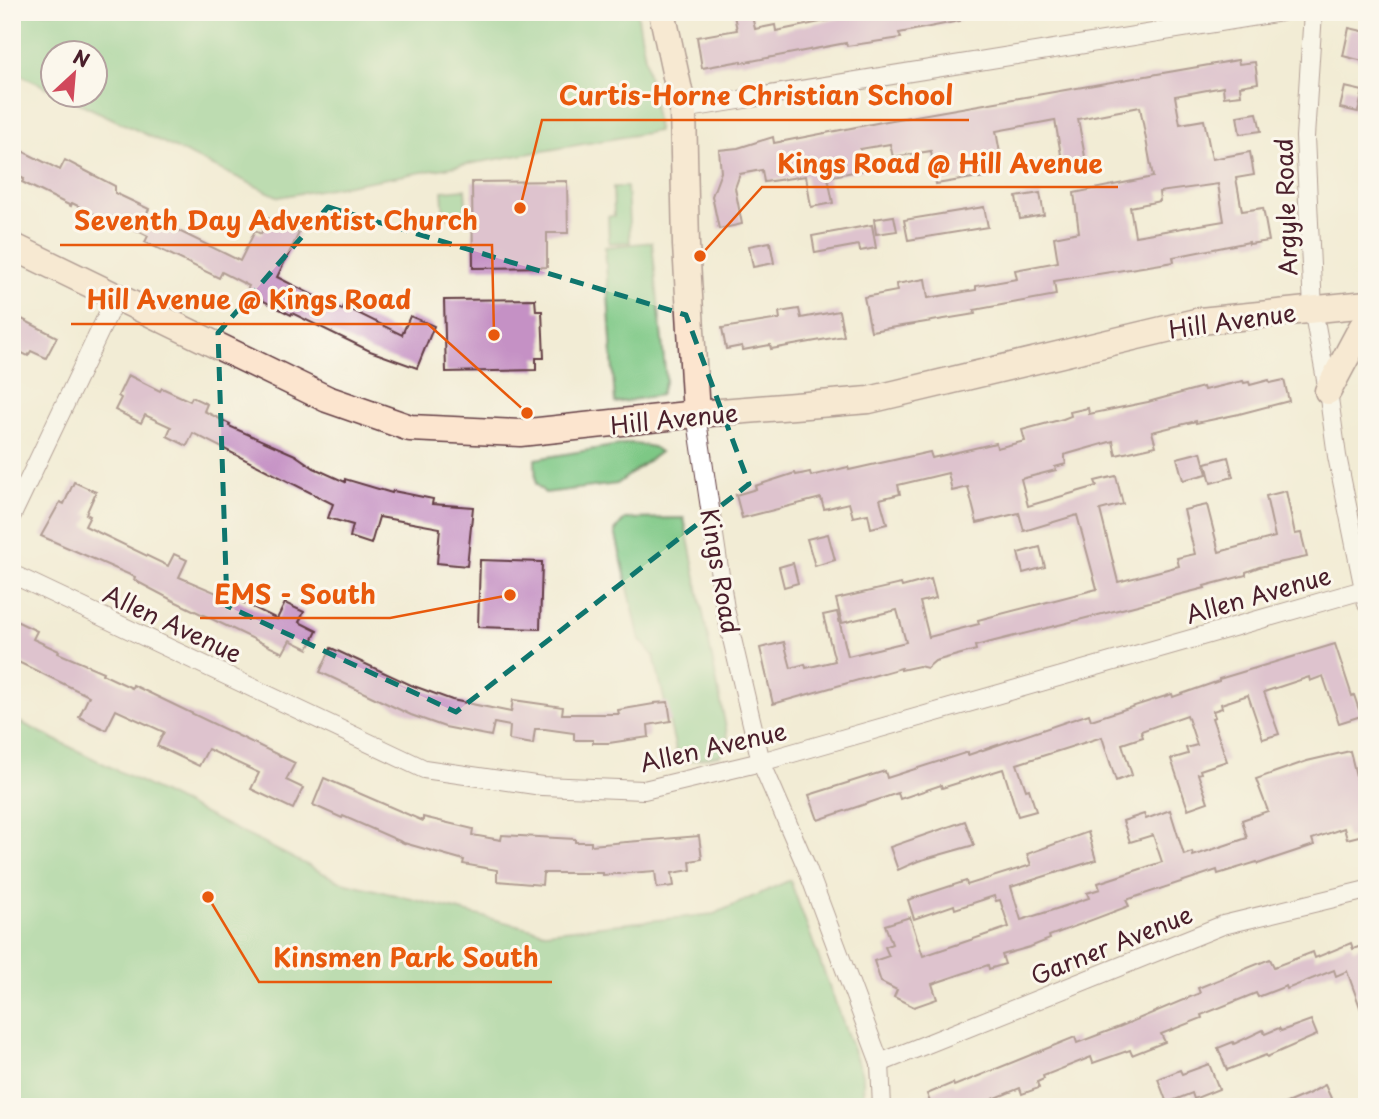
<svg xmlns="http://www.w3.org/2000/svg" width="1379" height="1119" viewBox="0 0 1379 1119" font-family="'Playpen Sans',sans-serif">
  <rect width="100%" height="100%" fill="#fbf7ec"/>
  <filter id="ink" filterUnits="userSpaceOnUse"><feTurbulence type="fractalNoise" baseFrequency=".0143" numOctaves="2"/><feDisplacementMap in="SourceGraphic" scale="14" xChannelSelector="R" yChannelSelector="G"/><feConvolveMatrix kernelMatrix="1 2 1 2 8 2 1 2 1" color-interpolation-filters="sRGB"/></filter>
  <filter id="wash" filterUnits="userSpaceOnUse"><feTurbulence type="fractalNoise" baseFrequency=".00686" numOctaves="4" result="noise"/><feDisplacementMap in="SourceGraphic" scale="28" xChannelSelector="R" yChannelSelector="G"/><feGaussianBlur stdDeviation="1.57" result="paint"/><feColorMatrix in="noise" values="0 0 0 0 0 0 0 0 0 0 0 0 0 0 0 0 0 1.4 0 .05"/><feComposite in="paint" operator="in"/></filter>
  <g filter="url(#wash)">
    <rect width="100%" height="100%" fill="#f2ecd5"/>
    <g fill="#7dc885" stroke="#647458" stroke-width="2">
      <polygon points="12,12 637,12 658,131 279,197 62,95 94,94 94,52 52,52 52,90 12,71"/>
      <polygon points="613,187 627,187 630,242 609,243 608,216 614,216"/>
      <polygon points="465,189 467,215 444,217 442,191"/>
      <polygon points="652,242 666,380 660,395 615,403 605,247"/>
      <polygon points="631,443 653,447 660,452 617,484 545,493 536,484 535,459"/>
      <polygon points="684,518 729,743 720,755 679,763 654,656 640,640 615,531 625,519"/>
      <polygon points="12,718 339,881 545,932 714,914 790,880 863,1077 864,1107 12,1107"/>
    </g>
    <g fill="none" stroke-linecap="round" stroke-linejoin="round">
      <polyline stroke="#49adc8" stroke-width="5" points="12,1089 24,1107"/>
    </g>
    <g id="blocks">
      <g fill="#c591c5" fill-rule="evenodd">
        <polygon points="746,12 751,12 755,29 775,25 776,31 845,17 844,12 860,12 861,17 888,12 960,12 960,21 899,33 901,38 847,46 846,43 741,63 741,61 702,68 697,37 737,30 734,15"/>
        <polygon points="1349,28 1367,32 1367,62 1343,56"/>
        <path d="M 1238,60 L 1239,64 L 1255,62 L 1258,83 L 1240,86 L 1241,95 L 1224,97 L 1223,87 L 1175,96 L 1180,124 L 1204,120 L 1212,159 L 1250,152 L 1254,175 L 1236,178 L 1242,211 L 1263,208 L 1269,241 L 1249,244 L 1249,242 L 1173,257 L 1174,262 L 1054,281 L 1056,295 L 974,310 L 975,314 L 871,331 L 864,297 L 897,291 L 896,284 L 925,279 L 928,298 L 976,290 L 976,286 L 1017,279 L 1015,270 L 1058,262 L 1054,237 L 1079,232 L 1074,193 L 1153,177 L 1140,107 L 1078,119 L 1086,162 L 1063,166 L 1055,120 L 996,131 L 1004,175 L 979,179 L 979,177 L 936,184 L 931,151 L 893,157 L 890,144 L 860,149 L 863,170 L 828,177 L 833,203 L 811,207 L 806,176 L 764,182 L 762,170 L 740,174 L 735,188 L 742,224 L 719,229 L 712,196 L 721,172 L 719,150 L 738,148 L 773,137 L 774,143 L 887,121 ZM 1218,184 L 1224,221 L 1135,236 L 1130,207 L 1160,201 L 1159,192 Z"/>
        <polygon points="1345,87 1363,91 1358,112 1340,108"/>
        <polygon points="1257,113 1261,131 1240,134 1237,116"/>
        <polygon points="16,148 60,170 65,160 86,171 115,186 115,193 149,209 146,215 240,261 255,231 261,234 268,218 299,233 277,277 342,310 344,306 402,335 410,316 434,326 417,368 370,351 292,313 291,315 246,292 249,286 222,272 219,278 145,242 148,236 120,222 117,228 99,220 100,217 72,203 71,206 22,182 24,179 12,173 12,156"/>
        <polygon points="567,181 568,233 547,233 547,267 473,268 472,182"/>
        <polygon points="1040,193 1044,215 1020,219 1016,197"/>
        <polygon points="984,207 988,227 908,240 904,220"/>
        <polygon points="894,216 897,231 876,234 874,219"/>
        <polygon points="872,225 876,248 860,251 859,245 815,253 812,236"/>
        <polygon points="770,242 774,263 753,267 749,246"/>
        <polygon points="535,299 536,311 542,311 544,358 536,358 536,370 446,372 444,300"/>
        <polygon points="799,309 801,318 839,311 844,336 771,349 770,345 743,350 742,346 726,349 722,328 780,319 779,312"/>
        <polygon points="12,314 57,337 46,358 31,351 28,356 12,348"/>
        <polygon points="128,375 160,391 162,388 190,401 192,397 207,404 204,411 230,424 229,426 295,455 314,468 345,482 345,479 392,493 393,491 433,499 432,504 473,507 467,566 437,563 440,528 379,517 371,544 350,537 353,525 328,518 333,504 193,433 187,446 167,436 171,427 145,415 141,423 115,410 121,398 118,396"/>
        <polygon points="1269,380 1270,383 1284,380 1289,401 1239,414 1196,423 1196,421 1152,432 1156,446 1116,455 1113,441 1064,455 1066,464 1055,467 1056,470 1021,479 1028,506 1097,486 1095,481 1116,476 1123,504 1100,510 1118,582 1179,566 1177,558 1195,554 1184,510 1207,505 1219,552 1275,537 1266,496 1286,491 1295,534 1301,533 1307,557 1259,567 1246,572 1246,575 1204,586 1205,588 975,646 976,650 935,661 927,668 919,666 901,670 901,668 773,704 760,648 784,642 791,668 805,664 806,668 835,661 823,615 837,612 848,656 906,642 897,610 842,623 836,599 901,584 902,587 931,579 936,598 920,602 929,637 979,624 978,620 1097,589 1077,515 1024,531 1019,513 977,523 968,487 952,491 948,473 898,485 900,494 880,499 887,524 871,528 868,514 853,517 849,503 824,509 821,498 742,518 736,495 756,489 755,486 795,473 796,475 810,472 811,476 848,467 849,470 930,452 932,458 996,443 997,448 1025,441 1022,430 1063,419 1071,416 1070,412 1088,408 1089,414 1148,402 1203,387 1204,390 1243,381 1244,383 1249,382 1250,385"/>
        <polygon points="1201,452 1207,474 1183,480 1177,458"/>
        <polygon points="1228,457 1233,477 1211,483 1206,463"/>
        <polygon points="74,482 96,492 86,514 90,516 85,526 168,566 174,554 187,560 179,577 217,593 232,608 236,599 277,619 285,603 304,612 299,622 317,631 308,649 290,640 283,653 172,600 134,580 135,577 41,536 60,502 64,504"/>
        <polygon points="828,534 835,560 815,566 807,539"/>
        <polygon points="1040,547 1045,567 1023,573 1018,553"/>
        <polygon points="480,560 542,562 540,629 478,627"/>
        <polygon points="793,563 798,583 784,587 779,567"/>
        <polygon points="12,619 37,631 33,639 59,651 58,653 103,672 102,674 132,688 133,685 295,763 286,780 303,788 293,809 251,789 259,773 208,749 199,766 157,746 164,732 116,710 106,730 79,717 89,696 12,659"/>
        <polygon points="1335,644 1352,696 1354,695 1361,716 1339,723 1323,676 1310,681 1309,677 1264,692 1279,734 1263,739 1248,695 1221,704 1222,708 1213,711 1215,717 1212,718 1227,761 1200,770 1201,773 1198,774 1208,802 1188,809 1171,759 1188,754 1186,748 1197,745 1187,715 1141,731 1143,737 1122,744 1132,775 1116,781 1102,737 1017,764 1026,790 1029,789 1036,811 1018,816 1003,769 942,788 941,785 900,799 898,793 818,820 809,795 885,771 887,778 968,752 968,755 1089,714 1091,720 1172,694 1173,697 1219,681 1219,679"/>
        <polygon points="331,648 411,685 452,700 511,712 513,700 563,707 562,714 619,714 618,710 654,704 654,703 668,702 671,721 648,725 649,737 609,743 593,743 593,740 574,740 574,733 545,729 535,729 533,744 509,740 510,726 494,723 491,736 445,727 411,715 320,672"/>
        <polygon points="1350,751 1357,780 1364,779 1367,789 1367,834 1347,839 1344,828 1312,839 1314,845 1275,858 1258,864 1257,862 1218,874 1217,870 1126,900 1129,906 1049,936 1050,939 1030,947 1002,955 1005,964 989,969 988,965 932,984 937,999 914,1007 894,997 897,990 881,982 874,961 889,956 885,947 892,944 885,925 910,917 923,956 1009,927 1000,900 996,901 994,896 955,909 954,905 914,919 908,900 966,881 967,885 1031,865 1027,854 1088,832 1096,860 1011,887 1021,920 1050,911 1089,898 1087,893 1100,889 1098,883 1162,862 1153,835 1130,842 1123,821 1144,814 1146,819 1170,810 1184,855 1192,852 1193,856 1247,838 1242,820 1268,811 1256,779 1307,761"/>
        <polygon points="324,778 423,821 423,817 473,829 472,835 501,840 502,835 575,839 575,842 591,842 591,845 699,836 702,859 690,861 691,870 672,873 674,886 657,888 655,871 603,875 603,873 543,873 542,885 497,881 497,870 463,864 464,860 404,843 343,816 342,818 313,805"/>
        <polygon points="965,821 974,845 918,861 898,870 890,847"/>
        <polygon points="1351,943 1353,949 1367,944 1367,1021 1365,1021 1347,971 1336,976 1334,970 1287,989 1286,986 1258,997 1256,993 1201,1015 1202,1018 1161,1034 1165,1042 1132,1055 1130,1050 1093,1063 1091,1057 1043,1076 1044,1079 1037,1082 1039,1088 1022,1094 1020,1088 993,1099 997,1107 932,1107 927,1094 953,1083 954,1086 1075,1037 1077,1043 1119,1027 1200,993 1198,988 1270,959 1274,967 1313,952 1315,958"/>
        <polygon points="1311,1020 1317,1035 1267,1057 1266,1055 1227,1070 1218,1048 1233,1042 1234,1044 1263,1030 1265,1034 1279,1028 1281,1031"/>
        <polygon points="1209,1064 1219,1089 1194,1099 1192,1093 1167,1103 1158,1079 1180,1070 1182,1074"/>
        <polygon points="1325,1085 1335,1107 1277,1107 1308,1094"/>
      </g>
    </g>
  </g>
  <g filter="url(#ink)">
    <use href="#blocks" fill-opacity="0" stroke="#633e44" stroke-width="2"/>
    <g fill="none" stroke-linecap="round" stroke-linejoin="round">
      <g stroke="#633e44" stroke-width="20">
        <g id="street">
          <polyline points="1313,12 1305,137 1313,309 1328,391 1337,456 1367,604"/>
          <polyline points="683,109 1282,12"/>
          <polyline points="696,414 725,609 761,762 807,868 880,1063 882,1107"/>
          <polyline points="12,515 116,297"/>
          <polyline points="12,574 424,769 542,786 644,790 761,762 1363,590"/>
          <polyline points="880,1063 1223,925 1367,890"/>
        </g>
      </g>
      <g stroke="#633e44" stroke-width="29">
        <g id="secondary">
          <polyline points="662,12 683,109 686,245 696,414"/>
          <polyline points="12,246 327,399 410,428 520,433 696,414 869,400 1200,321 1367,304"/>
          <polyline points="1328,391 1361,329 1367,326"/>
        </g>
      </g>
      <use href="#street" stroke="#fff" stroke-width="18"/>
      <use href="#secondary" stroke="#fce5cf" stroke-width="26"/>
    </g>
  </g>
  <path d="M0 0H1379V1119H0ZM 328,207 L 686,315 L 749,484 L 456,712 L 227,606 L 218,333 Z" fill="#f2ecd5" fill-opacity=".55" fill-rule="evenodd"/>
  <path fill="none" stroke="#0f766e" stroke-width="5" stroke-dasharray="14 9" stroke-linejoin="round" d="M 328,207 L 686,315 L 749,484 L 456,712 L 227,606 L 218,333 Z"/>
  <g text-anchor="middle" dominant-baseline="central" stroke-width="6" stroke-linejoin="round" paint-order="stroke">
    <g font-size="24" fill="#4a1f2b" stroke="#fbf7ec">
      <text transform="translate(1285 207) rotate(-92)">Argyle Road</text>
      <text transform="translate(1232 320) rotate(-8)">Hill Avenue</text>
      <text transform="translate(674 418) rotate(-6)">Hill Avenue</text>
      <text transform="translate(721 571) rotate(80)">Kings Road</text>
      <text transform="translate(1258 594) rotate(-16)">Allen Avenue</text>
      <text transform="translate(173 623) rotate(25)">Allen Avenue</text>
      <text transform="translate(713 746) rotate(-13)">Allen Avenue</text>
      <text transform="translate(1111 944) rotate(-22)">Garner Avenue</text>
    </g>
  </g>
  <path fill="none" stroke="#e8590c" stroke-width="2.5" d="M520 208L542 120H969M700 256L762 187H1118M494 335L492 245H60M527 413L428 324H71M510 595L390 618H200M208 897L259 982H552"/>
  <g fill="#e8590c" stroke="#fbf7ec" stroke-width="2.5">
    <circle cx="520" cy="208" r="7"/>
    <circle cx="700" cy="256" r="7"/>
    <circle cx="494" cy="335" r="7"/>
    <circle cx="527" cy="413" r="7"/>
    <circle cx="510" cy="595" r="7"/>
    <circle cx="208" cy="897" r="7"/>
  </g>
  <g font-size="26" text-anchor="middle" font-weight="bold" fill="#e8590c" stroke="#fbf7ec" stroke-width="6" stroke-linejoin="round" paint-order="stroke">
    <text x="756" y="105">Curtis-Horne Christian School</text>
    <text x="940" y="173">Kings Road @ Hill Avenue</text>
    <text x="276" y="230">Seventh Day Adventist Church</text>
    <text x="249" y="309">Hill Avenue @ Kings Road</text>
    <text x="295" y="604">EMS - South</text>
    <text x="406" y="967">Kinsmen Park South</text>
  </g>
  <rect width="1379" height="1119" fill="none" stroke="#fbf7ec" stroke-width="42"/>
  <g transform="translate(74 74) rotate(26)"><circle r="33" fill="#fbf7ec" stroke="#b4a19f" stroke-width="2"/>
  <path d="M0-5L12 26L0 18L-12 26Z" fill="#d1495b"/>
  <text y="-10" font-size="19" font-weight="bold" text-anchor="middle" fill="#4a1f2b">N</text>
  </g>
</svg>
